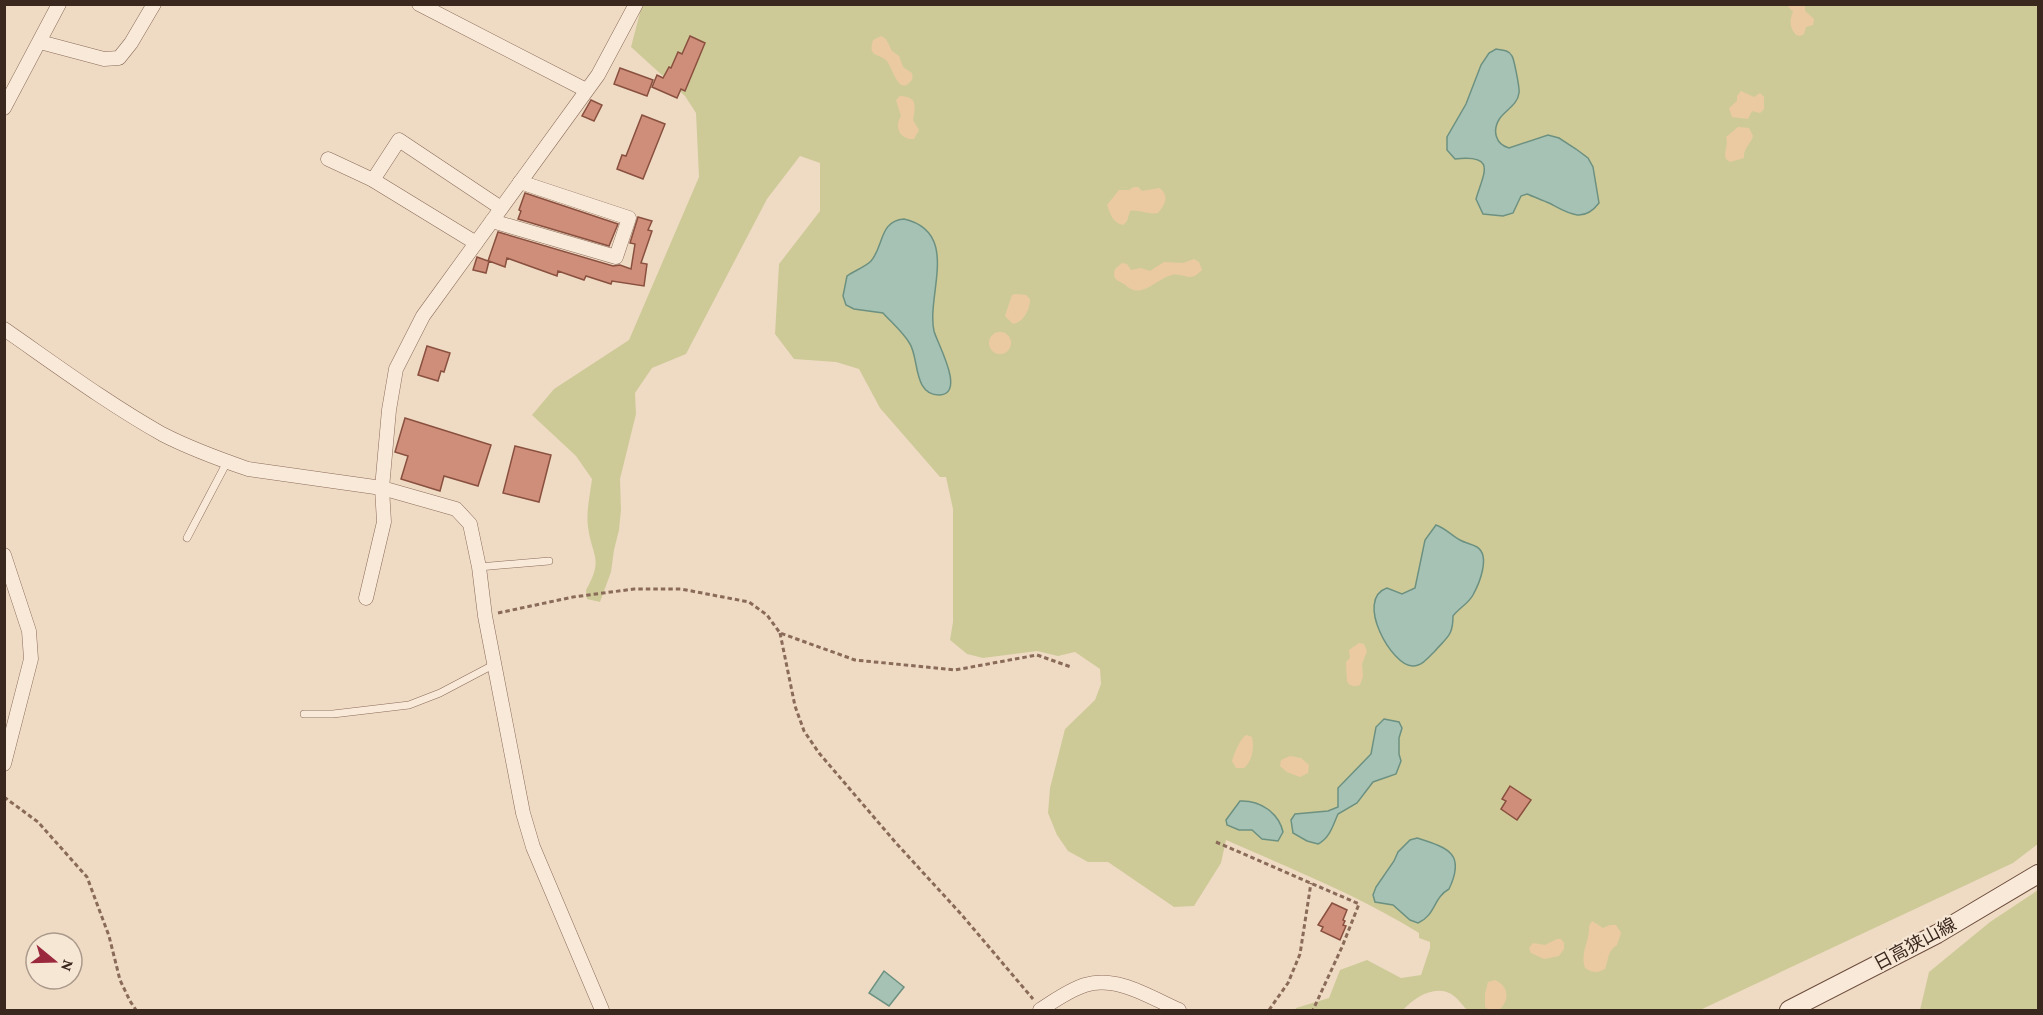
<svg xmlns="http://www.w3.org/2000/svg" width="2043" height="1015" viewBox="0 0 2043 1015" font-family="'Crimson Pro','Noto Sans JP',serif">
  <rect width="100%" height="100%" fill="#efdbc4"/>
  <g fill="#ceca98">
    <path d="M 642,5 L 2038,5 L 2038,844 L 2013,863 L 1700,1010 L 1467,1010 C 1463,1006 1459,1000 1454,996 C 1437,983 1415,997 1403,1010 L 1295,1010 L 1296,1008 L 1329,998 L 1340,970 L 1367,960 L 1401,978 L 1421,975 L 1430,948 L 1430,942 L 1419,938 L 1419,933 C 1358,895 1291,869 1226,840 L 1221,863 L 1194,906 L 1174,907 L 1108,862 L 1088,862 L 1068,851 L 1057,835 L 1048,813 L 1050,788 L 1065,729 L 1095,700 L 1101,684 L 1100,669 L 1075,652 L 1058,656 L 1037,651 L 983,658 L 967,654 L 950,640 L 953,622 L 953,509 L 946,477 L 940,477 L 880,408 L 859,369 L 836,362 L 794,359 L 775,334 L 779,264 L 820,211 L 820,163 L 800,156 L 767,199 L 686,354 L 652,368 L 635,393 L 636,414 L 620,479 L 621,510 L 619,530 L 614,550 L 611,572 L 600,602 L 587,599 L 586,590 C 604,558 592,557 588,527 C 586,512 590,494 592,479 L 576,456 L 532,415 L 554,389 L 629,340 L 699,177 L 696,113 L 685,96 L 631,47 Z"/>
    <polygon points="2038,890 2038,1010 1920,1010 1929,972 1990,922"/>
  </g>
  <g fill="#ebcaa1">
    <path d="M 1787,5 L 1805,5 L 1805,11 L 1814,19 L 1813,25 L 1806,27 L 1804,34 L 1800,36 L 1796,35 C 1790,28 1789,21 1793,12 Z"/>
    <path d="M 881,36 L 886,39 L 892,51 L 899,56 L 903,67 L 912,73 C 912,77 914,78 910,82 C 898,96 892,65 886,60 C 877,53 868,57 873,40 Z"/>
    <polygon points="1741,91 1754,97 1760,93 1764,97 1764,109 1760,113 1752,111 1748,119 1732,117 1729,108 1737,101 1737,96"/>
    <path d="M 900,96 C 917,97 916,105 913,120 L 919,130 L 914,139 C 900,140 894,127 901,116 L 896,100 Z"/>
    <path d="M 1738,127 L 1749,128 L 1753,136 C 1751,144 1743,148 1744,158 L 1730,162 L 1726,159 C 1723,152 1729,145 1726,137 Z"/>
    <path d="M 1134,187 L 1138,187 L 1142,191 L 1159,188 C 1170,195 1165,205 1158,213 C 1148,215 1139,209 1130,211 L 1127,221 L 1123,225 C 1112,222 1111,215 1107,205 L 1119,190 L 1129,190 Z"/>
    <path d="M 1194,259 L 1199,262 L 1202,270 C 1189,284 1185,272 1172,275 C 1161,277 1145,294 1134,290 C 1129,289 1126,285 1122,283 C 1114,279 1113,277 1115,269 L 1122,263 L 1127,264 L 1131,270 L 1141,268 L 1150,271 L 1164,262 L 1183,263 Z"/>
    <path d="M 1016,294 L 1026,295 L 1030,299 C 1030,309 1024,322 1013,324 L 1005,316 L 1012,295 Z"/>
    <circle cx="1000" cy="343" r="11"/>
    <path d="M 1359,643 L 1364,644 L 1367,651 L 1362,664 L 1363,676 L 1360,685 C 1354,687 1349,686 1347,681 L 1346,662 L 1350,658 L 1349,650 Z"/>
    <path d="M 1246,735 L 1252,737 C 1254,748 1253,760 1244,768 L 1236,768 L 1232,761 C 1234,754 1240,739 1246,735 Z"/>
    <polygon points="1290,756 1301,758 1309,765 1308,773 1300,777 1287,772 1280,766 1281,760"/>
    <path d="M 1592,921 L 1603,928 L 1610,925 L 1616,925 L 1621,933 L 1617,945 C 1607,951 1609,959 1605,969 C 1597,973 1593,973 1585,968 C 1580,952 1590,941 1589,926 Z"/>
    <polygon points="1557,939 1561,939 1564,943 1564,949 1559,956 1544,959 1531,953 1529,948 1533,943 1545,945"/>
    <path d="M 1495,980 C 1510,987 1509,1001 1499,1010 L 1489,1010 L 1485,1007 L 1485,994 L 1488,982 Z"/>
  </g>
  <g fill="#a6c2b5" stroke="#6c9181" stroke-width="1.5">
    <path d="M 1496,49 C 1502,50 1509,50 1512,56 C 1514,59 1520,89 1519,93 C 1518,104 1506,110 1500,118 C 1492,130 1495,144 1509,148 L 1548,135 L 1559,138 L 1576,149 L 1588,158 L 1593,167 L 1599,203 C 1583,224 1568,213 1549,203 C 1542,200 1534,197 1527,194 L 1521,196 L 1513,213 L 1503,216 L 1483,214 L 1476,199 C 1483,174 1498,154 1455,159 L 1447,150 L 1447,137 L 1466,104 L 1481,65 L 1489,53 Z"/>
    <path d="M 904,219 C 961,232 926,295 934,331 C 937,343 966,393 940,395 C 913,396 919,358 910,344 C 903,332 892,323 883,313 L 854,309 L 846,305 L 843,296 L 847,276 C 854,271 865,267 871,261 C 884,246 879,221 904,219 Z"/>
    <path d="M 1436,525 C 1445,528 1451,535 1460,540 C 1465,543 1472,544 1477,547 C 1491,556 1479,584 1473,595 C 1468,604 1459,608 1453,616 C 1453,636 1447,637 1435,651 C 1429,657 1422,666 1413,666 C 1392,667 1354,599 1387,588 L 1402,594 L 1415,588 L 1425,540 Z"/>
    <path d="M 1384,719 L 1399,722 L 1402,728 L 1399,738 L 1399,754 L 1401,761 L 1396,774 L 1373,782 L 1357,803 L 1338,814 C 1333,825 1330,838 1318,844 L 1307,841 L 1293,833 L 1291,820 L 1295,814 L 1328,811 L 1338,807 L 1338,788 L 1371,754 L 1376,727 Z"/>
    <path d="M 1240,801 C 1260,800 1279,813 1283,832 L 1278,841 L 1262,839 L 1252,830 L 1239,830 L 1227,825 L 1226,820 Z"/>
    <path d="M 1417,838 C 1448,848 1466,853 1449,889 C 1433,898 1436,915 1418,923 L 1410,920 L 1393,905 L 1375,902 L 1373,895 L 1376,887 L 1394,861 L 1398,852 L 1410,840 Z"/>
    <polygon points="884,971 904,987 889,1006 869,993"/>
  </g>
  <g fill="#ce8e79" stroke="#8a503f" stroke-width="1.5">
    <polygon points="690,36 705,43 685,91 681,89 677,98 652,87 657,75 663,78 669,67 671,68 678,52 682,54"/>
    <polygon points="620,68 653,80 647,96 614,84"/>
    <polygon points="591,100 602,105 594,121 582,116"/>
    <polygon points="642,115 665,124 643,179 617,169 622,155 626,156"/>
    <polygon points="525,193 618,224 609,246 518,219 521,211 519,210"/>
    <polygon points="638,217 652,221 648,230 652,231 641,263 647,264 644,286 612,281 611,284 586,276 584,280 558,271 557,276 507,258 505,267 489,261 486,273 473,270 477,257 488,261 498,232 613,266 620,265 631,269 635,244 630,243"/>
    <polygon points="427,346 450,353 444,372 441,371 438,381 418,375"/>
    <polygon points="405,418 491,445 478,486 444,476 440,491 401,479 408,456 395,452"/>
    <polygon points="515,446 551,455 539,502 503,493"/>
    <polygon points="1510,786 1531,800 1517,820 1501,809 1506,801 1502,799"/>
    <polygon points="1332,903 1347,910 1343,920 1345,921 1343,925 1346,926 1340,940 1321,931 1323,927 1318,925"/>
  </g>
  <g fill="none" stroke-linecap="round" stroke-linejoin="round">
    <g stroke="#8a6b5a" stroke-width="8">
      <g id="service">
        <polyline points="187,538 227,462"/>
        <polyline points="479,567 549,561"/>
        <polyline points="304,714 333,714 409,705 440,693 495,664"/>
      </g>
    </g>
    <g stroke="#8a6b5a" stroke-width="15">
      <g id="minor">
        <polyline points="419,4 586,90"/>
        <polyline points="40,42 104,59 119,58 131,43 154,4"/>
        <polyline points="4,108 59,4"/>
        <polyline points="328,159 373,180 476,243"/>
        <polyline points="373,180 399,140 501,208"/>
        <polyline points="492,221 616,257 629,218 520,182"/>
        <path d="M 4,329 C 56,365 107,403 162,434 C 189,448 219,459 248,469 L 382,488 L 456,509 L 470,524 L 479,567 L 485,616 L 523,813 L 533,847 L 602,1010"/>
        <polyline points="4,555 29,631 31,659 4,764"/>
        <polyline points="366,598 384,522 382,488 389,410 396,369 423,316 598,75 636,4"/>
        <path d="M 1040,1010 C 1054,1001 1069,990 1085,985 C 1117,975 1151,998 1179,1010"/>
      </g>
    </g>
    <g stroke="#6c4c3d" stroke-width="20">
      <polyline id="secondary" points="1789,1010 1937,934 2038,874"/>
    </g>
    <g stroke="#8a6b5a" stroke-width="3" stroke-dasharray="4.5 3" stroke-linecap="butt">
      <polyline points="498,613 573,597 634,589 681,589 749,602 767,615 780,633 855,660 955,670 1037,655 1071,667"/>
      <polyline points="780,633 795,706 804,731 819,753 896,843 961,914 1033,999"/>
      <polyline points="4,797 38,822 87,877 109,936 120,980 130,1001 136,1010"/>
      <polyline points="1216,842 1359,904 1342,947 1313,1010"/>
      <polyline points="1269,1010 1288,983 1300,954 1311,883"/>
    </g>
    <use href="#service" stroke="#f9e9d8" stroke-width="7"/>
    <use href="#minor" stroke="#f9e9d8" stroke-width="14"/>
    <use href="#secondary" stroke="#f9e9d8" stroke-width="18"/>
  </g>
  <g text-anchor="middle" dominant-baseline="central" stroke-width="4.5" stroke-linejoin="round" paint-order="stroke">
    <g font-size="18" fill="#3a271e" stroke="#f6e6d4">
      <text transform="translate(1915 944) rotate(-28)">日高狭山線</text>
    </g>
  </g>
  <rect width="2043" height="1015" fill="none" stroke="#3a271e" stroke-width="12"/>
  <g transform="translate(54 961) rotate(109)"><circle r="28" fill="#f6e6d4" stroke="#ab9a8b" stroke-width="1.5"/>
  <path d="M0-4.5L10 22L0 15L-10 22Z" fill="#9a293e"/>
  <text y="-9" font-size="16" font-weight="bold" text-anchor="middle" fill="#3a271e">N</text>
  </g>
</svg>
